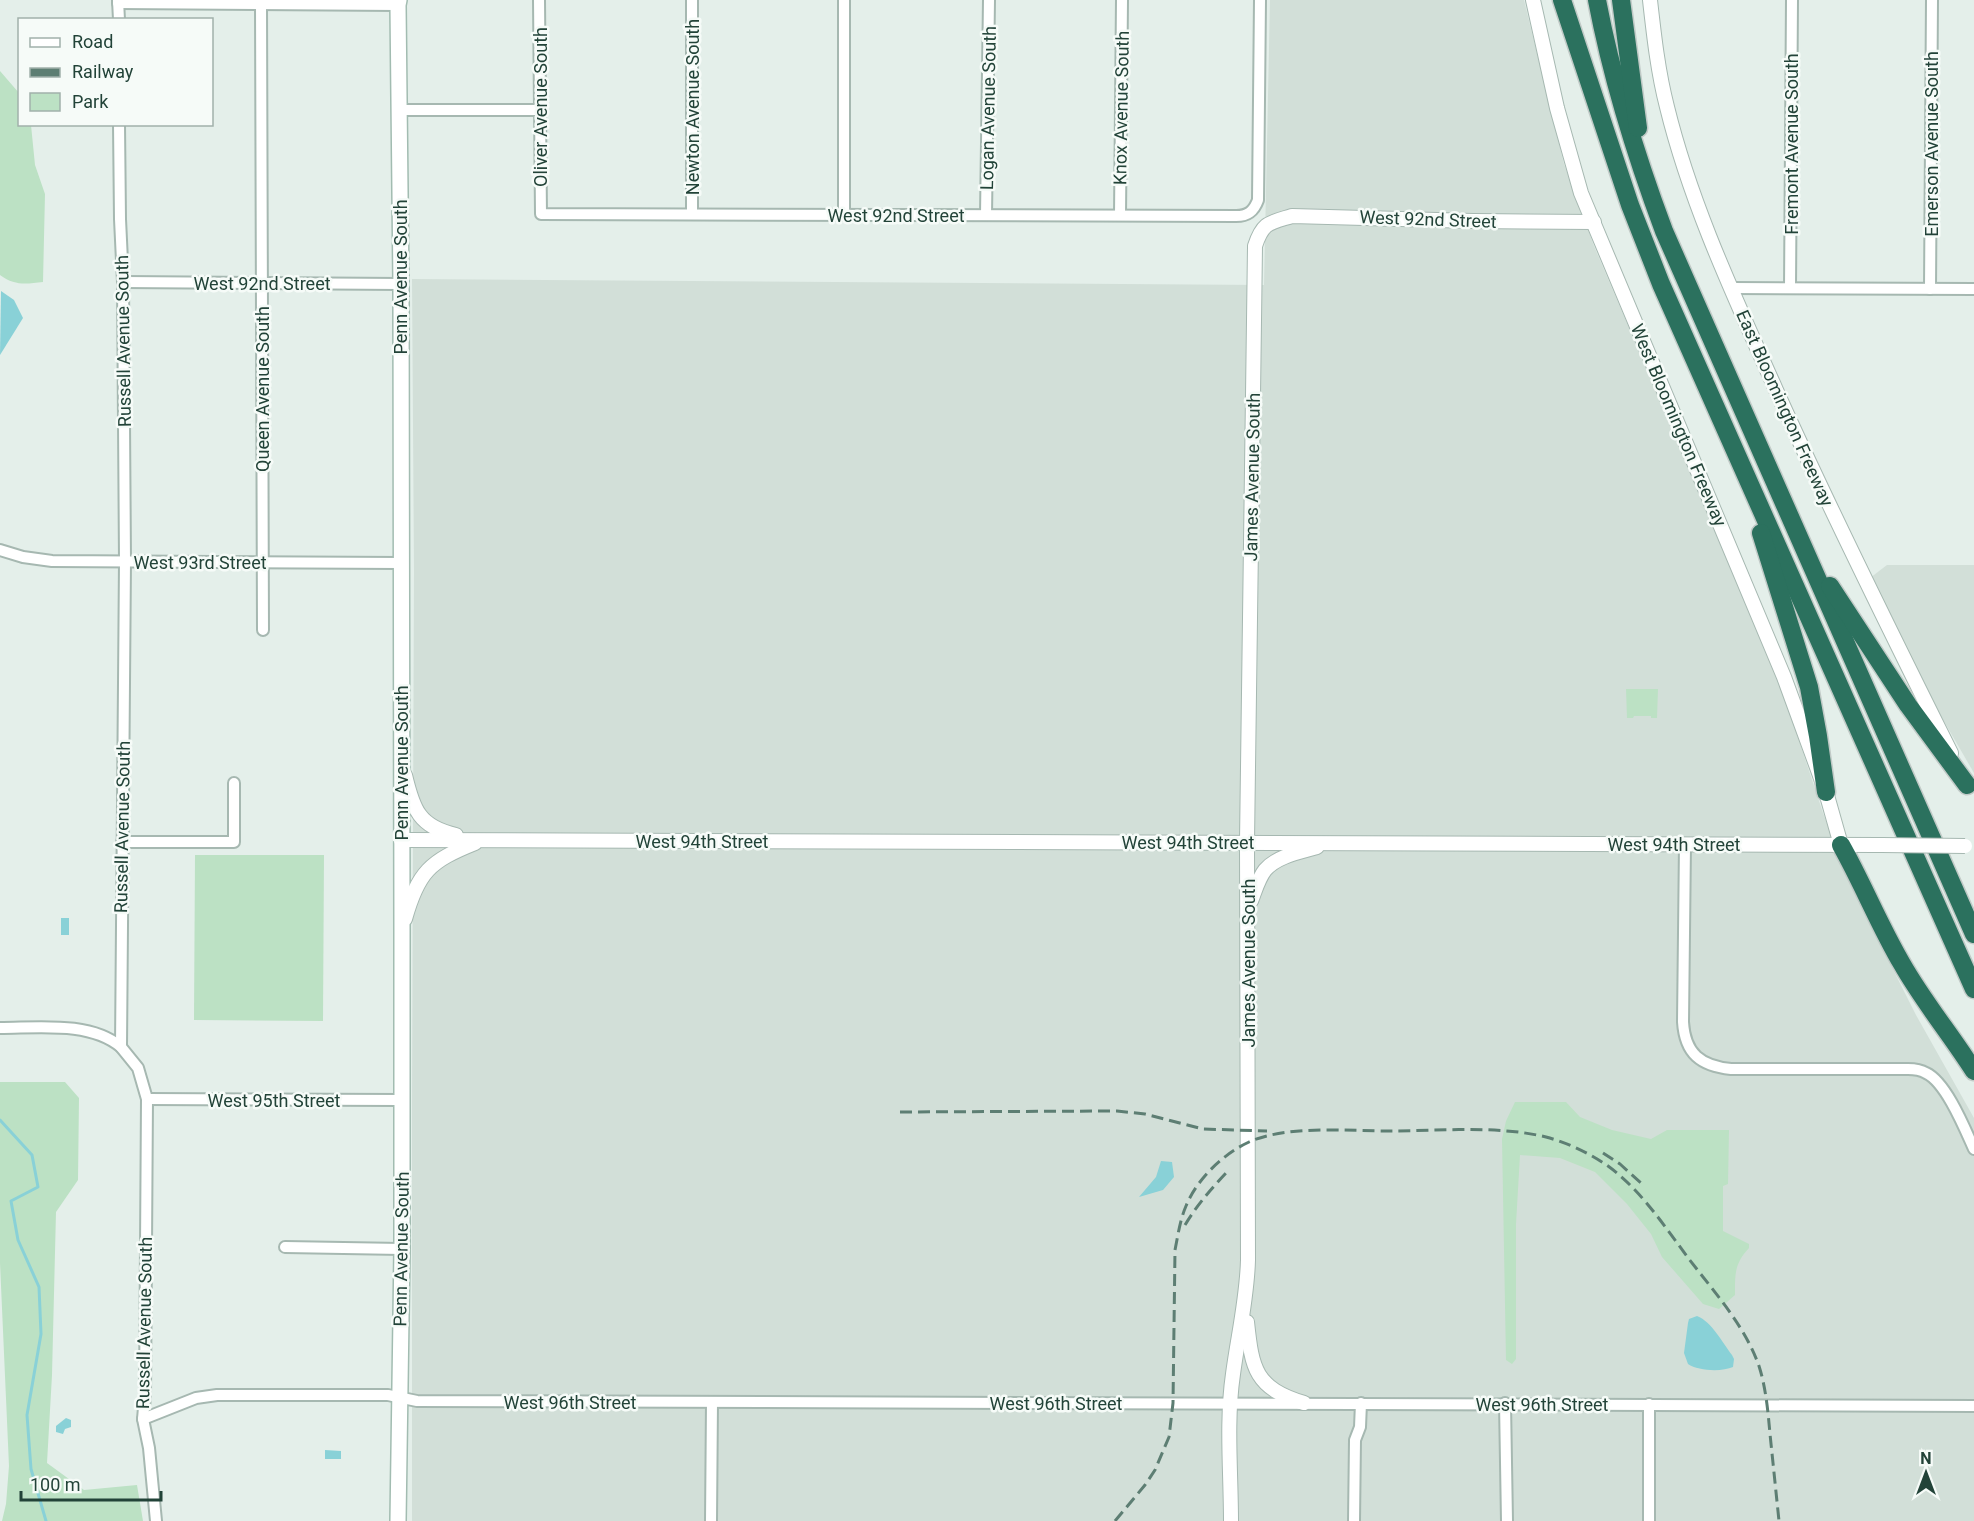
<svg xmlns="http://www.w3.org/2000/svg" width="1974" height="1521" viewBox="0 0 1974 1521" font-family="Roboto,sans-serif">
  <rect width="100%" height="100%" fill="#e4efea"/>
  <g fill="#d2dfd8">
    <polygon points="1270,0 1524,0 1564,164 1594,246 1778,677 1823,813 1852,888 1916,1015 1974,1118 1974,1521 412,1521 412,1108 414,570 412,279 1264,285"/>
    <polygon points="1887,565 1974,565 1974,773 1920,680 1870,578"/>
  </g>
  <g fill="#bce1c4">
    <path d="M 0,71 L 19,93 L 20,124 L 31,125 L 35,165 L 45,194 L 43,282 C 26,284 15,286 0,275 Z"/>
    <polygon points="1626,689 1658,689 1657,718 1651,718 1651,716 1634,716 1633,718 1627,718"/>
    <polygon points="195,855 324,855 323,1021 194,1020"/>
    <polygon points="0,1082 65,1082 79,1098 78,1180 56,1212 52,1375 47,1463 84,1490 137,1485 143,1521 2,1521 6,1504 9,1466 0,1263"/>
    <path d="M 1515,1102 L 1566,1102 L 1580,1117 L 1612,1130 L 1651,1139 L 1667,1130 L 1729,1130 L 1728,1184 L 1723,1186 L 1723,1231 L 1749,1244 L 1749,1248 C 1734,1264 1735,1275 1735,1295 L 1719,1309 L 1703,1304 L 1662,1257 L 1651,1234 L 1627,1204 L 1595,1172 L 1560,1158 L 1520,1155 L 1516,1224 L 1516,1359 L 1512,1364 L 1506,1360 L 1502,1139 L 1506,1121 Z"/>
  </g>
  <g fill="#89d1d7">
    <polygon points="1,291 14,300 23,318 0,355"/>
    <rect x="61" y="918" width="8" height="17"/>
    <polygon points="1161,1161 1172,1162 1174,1177 1163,1190 1139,1197 1156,1177"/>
    <path d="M 1697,1316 C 1712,1322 1722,1342 1732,1355 L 1734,1359 L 1733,1367 C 1722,1372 1698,1371 1688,1364 L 1684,1353 L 1688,1323 L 1689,1319 Z"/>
    <polygon points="66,1418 71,1420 71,1427 65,1429 63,1434 56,1432 56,1426"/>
    <polygon points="325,1450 341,1451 341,1459 325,1459"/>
  </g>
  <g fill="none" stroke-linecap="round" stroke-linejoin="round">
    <polyline stroke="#89d1d7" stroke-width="3" points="0,1120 32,1155 38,1187 11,1201 18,1240 39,1287 41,1334 27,1415 31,1469 46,1521"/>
    <g stroke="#a6b8b1" stroke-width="14">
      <g id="minor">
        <polyline points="118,0 119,20"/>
        <path d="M 539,0 L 541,214 L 1236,216 C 1248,216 1254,211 1258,200 L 1260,0"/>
        <polyline points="692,0 692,214"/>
        <polyline points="118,3 398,5"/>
        <polyline points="261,3 263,630"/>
        <polyline points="399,110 540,110"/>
        <polyline points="119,124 120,219 123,282 125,561 121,1047 138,1068 147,1099 145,1396 143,1419 149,1448 156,1521"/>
        <polyline points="844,214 844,0"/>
        <polyline points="986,215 989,0"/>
        <polyline points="1120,215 1122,0"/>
        <polyline points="123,282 401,284"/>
        <polyline points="1731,288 1974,289"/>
        <polyline points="1790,288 1792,0"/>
        <polyline points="1930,289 1932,0"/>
        <polyline points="0,550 23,557 52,561 401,563"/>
        <polyline points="122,842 234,842 234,783"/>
        <path d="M 1685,844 L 1683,1022 C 1685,1054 1701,1066 1731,1069 L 1908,1069 C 1914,1069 1921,1070 1926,1073 C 1946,1082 1965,1129 1974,1149"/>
        <path d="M 0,1028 C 38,1028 90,1021 121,1047"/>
        <polyline points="147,1099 402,1100"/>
        <polyline points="285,1247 402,1249"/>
        <polyline points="1505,1403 1507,1521"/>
        <polyline points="143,1419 196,1398 217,1395 388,1395 417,1401 1974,1406"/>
        <polyline points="711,1521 712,1402"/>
        <polyline points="1354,1521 1355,1440 1360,1427 1361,1403"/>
        <polyline points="1649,1521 1649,1404"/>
      </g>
    </g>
    <g stroke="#a6b8b1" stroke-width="16">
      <g id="tertiary">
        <polyline points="1533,0 1557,108 1581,193 1784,677 1826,792 1841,845"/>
        <path d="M 1650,0 C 1654,36 1658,72 1667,107 C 1691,205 1735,298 1776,390 C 1831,512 1891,633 1951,753"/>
        <path d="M 405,775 C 413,809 419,827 456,835"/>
        <polyline points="401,840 1882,845"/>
        <path d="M 1251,901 C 1255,891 1258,879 1265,870 C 1277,856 1300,852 1317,847"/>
        <path d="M 405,919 C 418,872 430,861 475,843"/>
        <path d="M 1247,1322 C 1252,1369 1255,1388 1304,1403"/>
        <path d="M 1231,1521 C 1231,1473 1226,1422 1233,1374 C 1238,1336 1247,1299 1248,1260 L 1247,842 L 1255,246 C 1263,222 1269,223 1292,216 L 1473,221 L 1594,222"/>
      </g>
    </g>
    <g stroke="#a2bcb1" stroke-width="18">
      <polyline id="secondary" points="398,1521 402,1249 402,930 401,284 398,5 399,0"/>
    </g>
    <g stroke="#c1cac7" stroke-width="21">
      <g id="motorway">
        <polyline points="1562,0 1630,205 1661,284 1974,989"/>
        <path d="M 1597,0 C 1612,79 1636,156 1664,231 L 1974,934"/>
        <polyline points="1621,0 1638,128"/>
        <polyline points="1761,533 1809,687 1818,736 1826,792"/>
        <polyline points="1830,586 1908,705 1967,785"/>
        <path d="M 1841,845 C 1863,884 1879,925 1902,964 C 1923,1001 1951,1035 1974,1071"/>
      </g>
    </g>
    <use href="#minor" stroke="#fff" stroke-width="10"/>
    <use href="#tertiary" stroke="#fff" stroke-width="14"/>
    <use href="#secondary" stroke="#fff" stroke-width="15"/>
    <use href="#motorway" stroke="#2b715e" stroke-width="18"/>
    <g stroke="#5d7e73" stroke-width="3" stroke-dasharray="12 6" stroke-linecap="butt">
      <polyline points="900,1112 1117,1111 1145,1114 1203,1129 1267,1131"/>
      <polyline points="1603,1153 1620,1164 1641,1183"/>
      <path d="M 1185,1225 C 1197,1205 1211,1189 1227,1172"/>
      <path d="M 1115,1521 L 1145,1485 L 1155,1470 L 1169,1437 L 1173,1403 L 1175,1250 C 1178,1235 1180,1220 1186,1206 C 1197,1179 1223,1154 1249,1142 C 1286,1125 1349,1131 1390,1131 C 1441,1131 1496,1125 1546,1137 C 1568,1143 1589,1153 1608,1166 C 1641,1190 1665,1227 1689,1259 C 1715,1293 1745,1326 1759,1366 C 1766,1388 1768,1412 1770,1434 C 1773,1463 1776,1492 1779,1521"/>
    </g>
    <g stroke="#a6b8b1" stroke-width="16" stroke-linecap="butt">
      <polyline id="tertiary-bridge" points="1882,845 1965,846"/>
    </g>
    <use href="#tertiary-bridge" stroke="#fff" stroke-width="14"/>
  </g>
  <g text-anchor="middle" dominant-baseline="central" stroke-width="5" stroke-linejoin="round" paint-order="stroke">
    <g font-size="18" fill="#224338" stroke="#f6fbf8">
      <text transform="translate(540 107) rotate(-90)">Oliver Avenue South</text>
      <text transform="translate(692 107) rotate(-90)">Newton Avenue South</text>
      <text transform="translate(988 108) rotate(-89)">Logan Avenue South</text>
      <text transform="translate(1121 108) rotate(-89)">Knox Avenue South</text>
      <text transform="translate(1791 144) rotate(-90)">Fremont Avenue South</text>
      <text transform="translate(1931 144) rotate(-90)">Emerson Avenue South</text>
      <text x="896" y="215">West 92nd Street</text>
      <text transform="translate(1428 219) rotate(2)">West 92nd Street</text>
      <text transform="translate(400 277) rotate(-90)">Penn Avenue South</text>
      <text x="262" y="283">West 92nd Street</text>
      <text transform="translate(123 341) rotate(-91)">Russell Avenue South</text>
      <text transform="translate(262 389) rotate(-90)">Queen Avenue South</text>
      <text transform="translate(1785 408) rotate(66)">East Bloomington Freeway</text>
      <text transform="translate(1679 425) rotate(67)">West Bloomington Freeway</text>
      <text transform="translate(1252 477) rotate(-89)">James Avenue South</text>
      <text x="200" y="562">West 93rd Street</text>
      <text transform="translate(401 763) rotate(-90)">Penn Avenue South</text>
      <text transform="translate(122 827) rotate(-89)">Russell Avenue South</text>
      <text x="702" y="841">West 94th Street</text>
      <text x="1188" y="842">West 94th Street</text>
      <text x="1674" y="844">West 94th Street</text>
      <text transform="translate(1248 963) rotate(-90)">James Avenue South</text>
      <text x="274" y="1100">West 95th Street</text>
      <text transform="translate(401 1249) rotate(-89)">Penn Avenue South</text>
      <text transform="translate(144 1323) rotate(-89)">Russell Avenue South</text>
      <text x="570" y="1402">West 96th Street</text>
      <text x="1056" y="1403">West 96th Street</text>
      <text x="1542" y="1404">West 96th Street</text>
    </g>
  </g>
  <rect x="18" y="18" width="195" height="108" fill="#f6fbf8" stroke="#a1b1ab" stroke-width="1.5"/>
  <rect x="30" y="38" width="30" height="9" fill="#ffffff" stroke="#a1b1ab" stroke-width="1.5"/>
  <text x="72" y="48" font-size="18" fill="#224338">Road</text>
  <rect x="30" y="68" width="30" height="9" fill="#5d7e73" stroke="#a1b1ab" stroke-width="1.5"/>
  <text x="72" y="78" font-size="18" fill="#224338">Railway</text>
  <rect x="30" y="93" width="30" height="18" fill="#bce1c4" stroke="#a1b1ab" stroke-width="1.5"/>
  <text x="72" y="108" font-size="18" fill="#224338">Park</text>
  <g transform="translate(1926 1473)" stroke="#f6fbf8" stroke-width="4.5" paint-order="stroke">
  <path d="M0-4.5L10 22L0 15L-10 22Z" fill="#224338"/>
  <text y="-9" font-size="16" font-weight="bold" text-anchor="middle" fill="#224338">N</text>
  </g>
  <path d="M21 1491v9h140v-9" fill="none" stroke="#224338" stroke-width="3"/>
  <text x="30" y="1491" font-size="18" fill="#224338" stroke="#f6fbf8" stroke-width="4.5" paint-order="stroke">100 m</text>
</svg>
